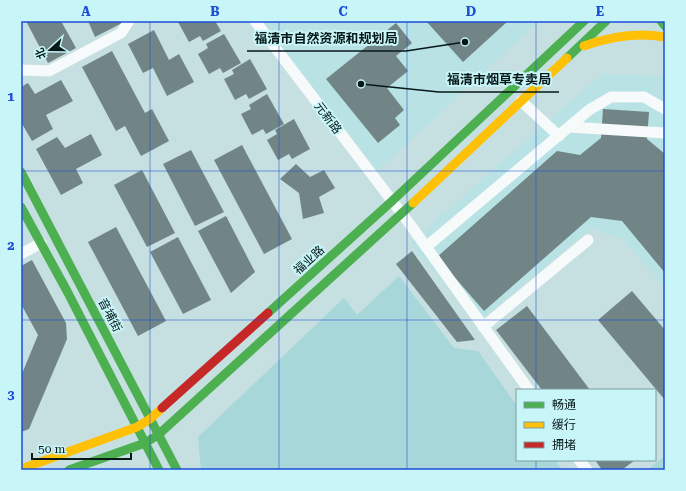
<svg xmlns="http://www.w3.org/2000/svg" width="686" height="491" viewBox="0 0 686 491" font-family="'Roboto Serif','Noto Sans SC',serif">
  <rect width="100%" height="100%" fill="#c6dfe0"/>
  <g fill="#b8e2e3">
    <polygon points="264,21 539,21 378,171 305,78"/>
    <polygon points="602,74 664,76 665,77 665,288 623,239 591,228 477,323 410,243"/>
  </g>
  <g fill="#a7d7d9">
    <polygon points="399,276 454,348 478,351 517,406 517,460 555,460 562,470 201,470 198,437 344,298 357,315"/>
    <polygon points="665,456 665,470 647,470"/>
  </g>
  <g fill="#718586">
    <polygon points="26,21 61,21 76,48 48,63"/>
    <polygon points="88,21 126,21 95,37"/>
    <polygon points="179,21 215,21 221,31 203,41 200,36 189,42 178,22"/>
    <polygon points="426,21 508,21 463,62"/>
    <polygon points="396,23 412,43 396,56 408,71 387,88 404,110 395,118 400,125 378,143 326,79"/>
    <polygon points="154,30 169,60 179,54 194,82 167,96 153,68 143,73 128,44"/>
    <polygon points="224,34 241,63 223,73 220,68 209,74 198,54 208,48 206,44"/>
    <polygon points="112,51 145,113 152,109 169,141 141,156 125,126 116,131 82,67"/>
    <polygon points="250,59 267,89 249,99 246,94 235,100 224,79 234,74 232,70"/>
    <polygon points="61,80 73,101 46,115 53,129 32,141 21,122 21,87 28,83 35,94"/>
    <polygon points="267,94 284,124 266,134 263,129 252,135 241,114 251,109 249,105"/>
    <polygon points="603,109 649,112 647,139 665,154 665,273 622,221 591,217 484,311 437,257 557,151 580,155 601,138"/>
    <polygon points="294,119 310,149 292,159 289,154 278,160 267,140 277,134 275,130"/>
    <polygon points="91,134 102,155 76,169 83,183 61,195 36,149 57,137 65,148"/>
    <polygon points="242,145 292,239 264,254 214,160"/>
    <polygon points="191,150 224,212 195,226 163,164"/>
    <polygon points="296,164 310,177 324,170 335,188 319,197 324,213 303,219 299,193 280,179"/>
    <polygon points="142,170 175,233 147,247 114,185"/>
    <polygon points="226,216 255,272 231,293 198,231"/>
    <polygon points="116,227 166,321 138,336 88,242"/>
    <polygon points="178,237 211,300 183,314 150,252"/>
    <polygon points="412,251 475,340 457,342 396,264"/>
    <polygon points="32,260 66,323 67,339 29,429 21,432 21,376 38,335 21,304 21,266"/>
    <polygon points="632,291 665,330 665,400 598,320"/>
    <polygon points="527,306 590,390 542,390 496,330"/>
    <polygon points="595,460 635,460 622,470 602,470"/>
  </g>
  <g fill="none" stroke-linecap="round" stroke-linejoin="round">
    <g stroke="#f6fafa" stroke-width="11">
      <polyline points="255,21 409,223 529,390"/>
      <polyline points="21,70 49,71 121,33 129,21"/>
      <polyline points="521,101 559,136"/>
      <polyline points="569,127 665,133"/>
      <polyline points="426,247 589,110 611,97 644,97 665,109"/>
      <polyline points="21,254 41,243"/>
      <polyline points="483,327 588,240"/>
      <polyline points="579,460 587,470"/>
    </g>
    <g stroke="#4caf50" stroke-width="9">
      <polyline points="661,21 665,26"/>
      <polyline points="567,58 606,21"/>
      <polyline points="21,172 177,470"/>
      <polyline points="21,207 67,291 159,470"/>
      <polyline points="268,313 391,202 584,21"/>
      <polyline points="69,470 145,443 158,435 413,203"/>
    </g>
    <g stroke="#ffc107" stroke-width="9">
      <path d="M 584,46 C 611,36 637,32 665,37"/>
      <polyline points="413,203 567,58"/>
      <polyline points="21,469 137,427 150,419 162,408"/>
    </g>
    <polyline stroke="#c62828" stroke-width="9" points="162,408 268,313"/>
  </g>
  <path fill="none" stroke="#1d4ed8" stroke-width="1" stroke-opacity="0.55" d="M 150,21 L 150,470M 279,21 L 279,470M 407,21 L 407,470M 536,21 L 536,390M 21,171 L 665,171M 21,320 L 665,320M 536,460 L 536,470"/>
  <g text-anchor="middle" dominant-baseline="central" stroke-width="4" stroke-linejoin="round" paint-order="stroke">
    <g font-size="12" fill="#071819" stroke="#c8f6f8">
      <text transform="translate(328 118) rotate(53)">元新路</text>
      <text transform="translate(309 260) rotate(-42)">福业路</text>
      <text transform="translate(110 315) rotate(62)">音埔街</text>
    </g>
  </g>
  <path fill="none" stroke="#071819" stroke-width="1.5" d="M465 42L406 51H247M361 84L439 92H559"/>
  <g fill="#071819" stroke="#c8f6f8" stroke-width="1.5">
    <circle cx="465" cy="42" r="4"/>
    <circle cx="361" cy="84" r="4"/>
  </g>
  <g font-size="13" text-anchor="middle" font-weight="bold" fill="#071819" stroke="#c8f6f8" stroke-width="4" stroke-linejoin="round" paint-order="stroke">
    <text x="326" y="43">福清市自然资源和规划局</text>
    <text x="499" y="84">福清市烟草专卖局</text>
  </g>
  <rect width="686" height="491" fill="none" stroke="#c8f6f8" stroke-width="44"/>
  <rect x="516" y="389" width="140" height="72" fill="#c8f6f8" stroke="#7b9d9f"/>
  <rect x="524" y="402" width="20" height="6" fill="#4caf50" stroke="#7b9d9f"/>
  <text x="552" y="409" font-size="12" fill="#071819">畅通</text>
  <rect x="524" y="422" width="20" height="6" fill="#ffc107" stroke="#7b9d9f"/>
  <text x="552" y="429" font-size="12" fill="#071819">缓行</text>
  <rect x="524" y="442" width="20" height="6" fill="#c62828" stroke="#7b9d9f"/>
  <text x="552" y="449" font-size="12" fill="#071819">拥堵</text>
  <g transform="translate(50 50) rotate(249)" stroke="#c8f6f8" stroke-width="3" paint-order="stroke">
  <path d="M0-3L7 15L0 10L-7 15Z" fill="#071819"/>
  <text y="-6" font-size="11" font-weight="bold" text-anchor="middle" fill="#071819">北</text>
  </g>
  <path d="M32 453v6h99v-6" fill="none" stroke="#071819" stroke-width="2"/>
  <text x="38" y="453" font-size="12" fill="#071819" stroke="#c8f6f8" stroke-width="3" paint-order="stroke">50 m</text>
  <rect x="22" y="22" width="642" height="447" fill="none" stroke="#1d4ed8" stroke-width="1.5"/>
  <g font-size="13" text-anchor="middle" font-weight="bold" fill="#1d4ed8">
    <text x="86" y="16">A</text>
    <text x="215" y="16">B</text>
    <text x="343" y="16">C</text>
    <text x="471" y="16">D</text>
    <text x="600" y="16">E</text>
    <text x="11" y="101">1</text>
    <text x="11" y="250">2</text>
    <text x="11" y="399">3</text>
  </g>
</svg>
